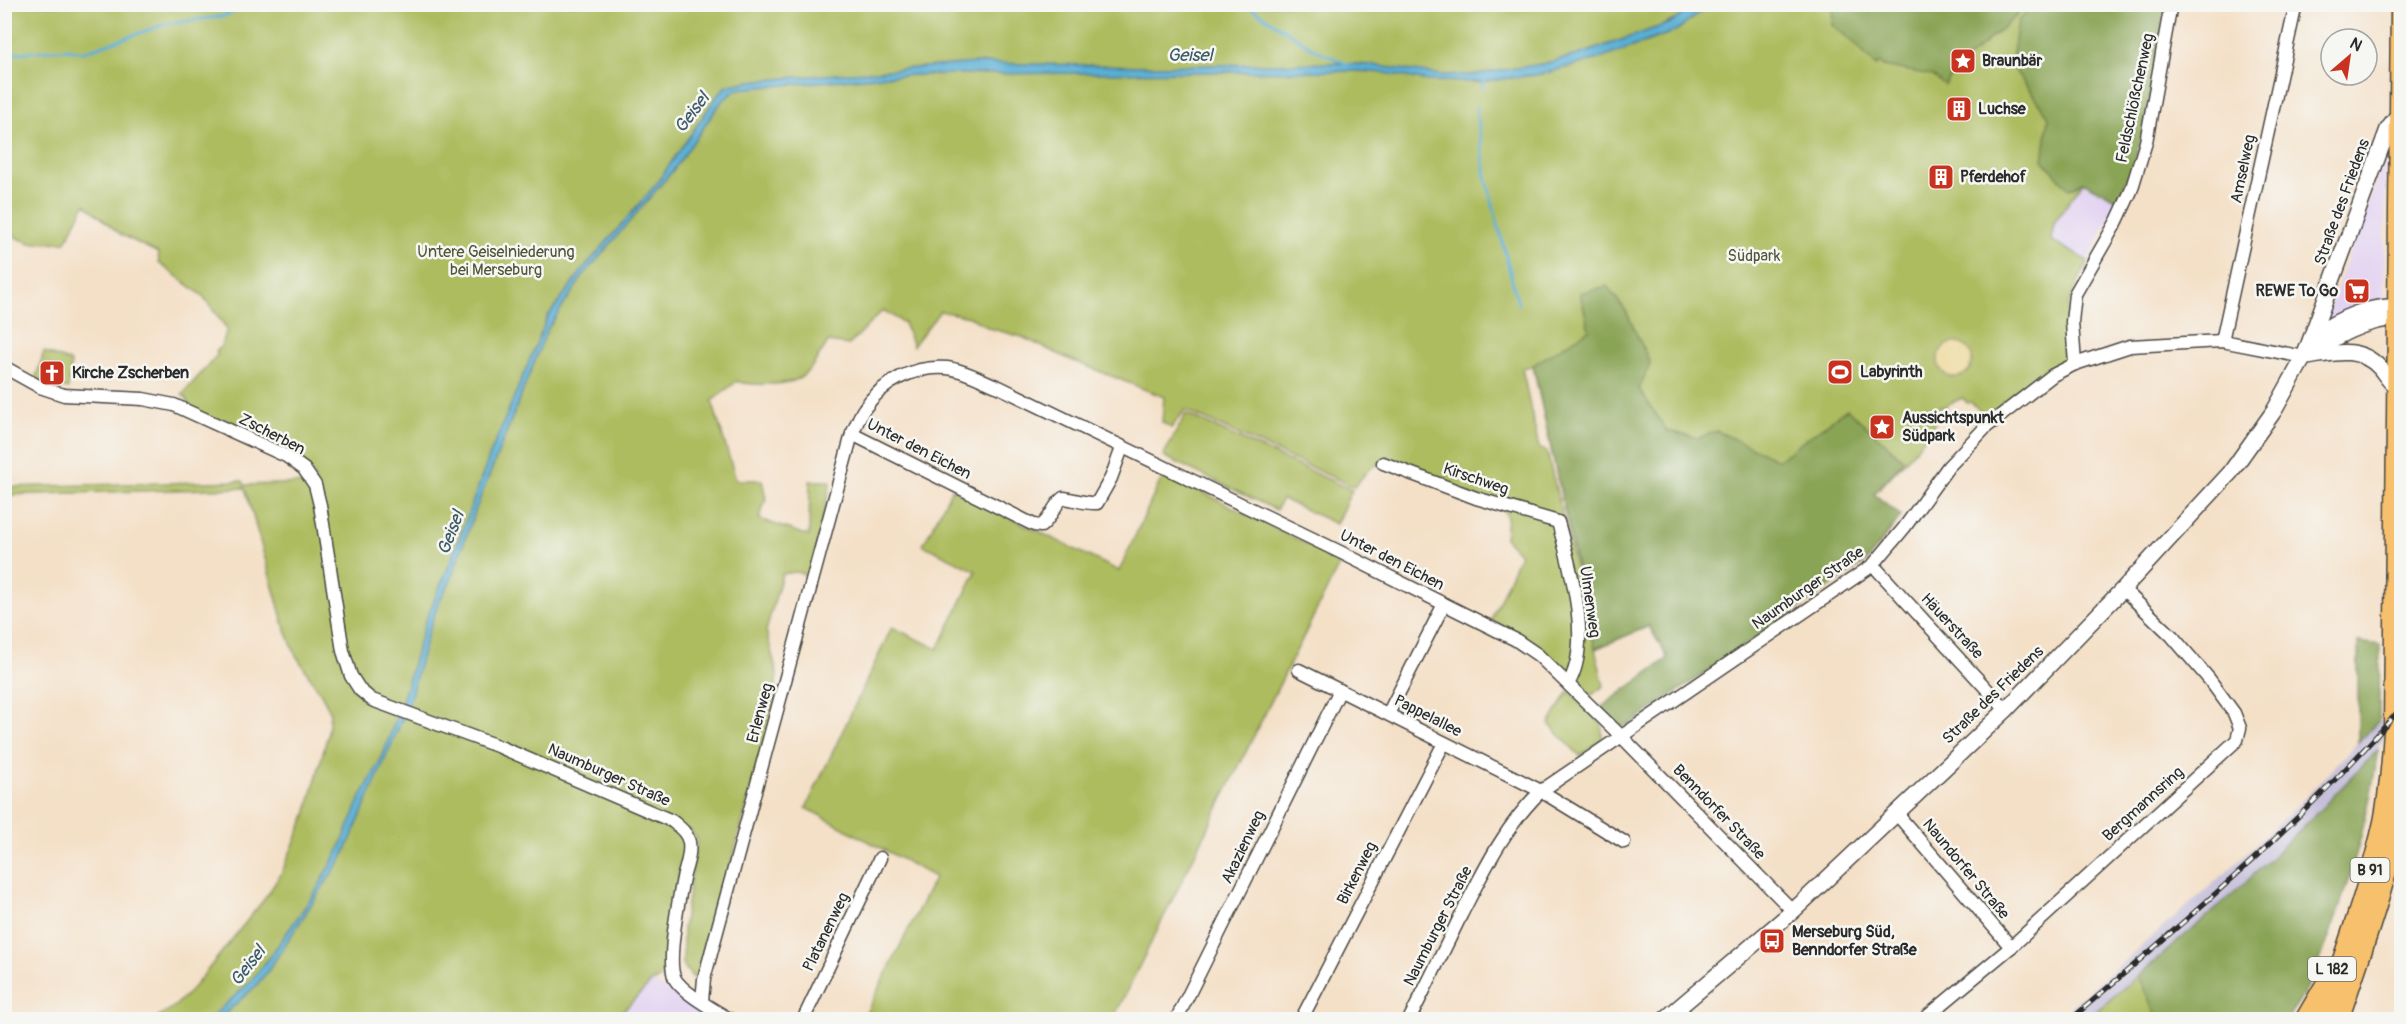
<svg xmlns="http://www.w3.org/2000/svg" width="2406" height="1024" viewBox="0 0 2406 1024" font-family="Pangolin,sans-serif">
  <rect width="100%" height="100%" fill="#f6f6f2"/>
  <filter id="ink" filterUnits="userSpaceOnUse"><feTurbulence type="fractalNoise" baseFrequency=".0167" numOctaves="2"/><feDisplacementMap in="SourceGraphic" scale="12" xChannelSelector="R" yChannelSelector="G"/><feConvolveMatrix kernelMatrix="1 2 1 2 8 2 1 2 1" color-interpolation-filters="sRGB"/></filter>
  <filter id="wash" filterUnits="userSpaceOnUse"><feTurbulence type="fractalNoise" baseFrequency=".008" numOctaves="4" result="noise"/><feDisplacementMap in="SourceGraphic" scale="24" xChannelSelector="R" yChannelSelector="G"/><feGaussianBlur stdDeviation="1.35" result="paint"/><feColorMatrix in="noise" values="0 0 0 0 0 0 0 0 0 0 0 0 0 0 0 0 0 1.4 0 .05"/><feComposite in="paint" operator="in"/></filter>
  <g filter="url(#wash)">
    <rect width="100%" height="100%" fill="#f4e0c7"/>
    <g fill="#e3d3f2">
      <polygon points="2386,155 2384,301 2329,321 2325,320"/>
      <polygon points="2083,182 2118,200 2088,261 2051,240 2054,222"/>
      <polygon points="652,982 724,1019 614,1020"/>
    </g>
    <polygon fill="#c6c0da" points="2401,696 2401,719 2378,746 2378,750 2312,818 2244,884 2087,1019 2056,1020 2230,869 2299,804 2379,720 2380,723"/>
    <g fill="#adbc5f" stroke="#6c7445" stroke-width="1.5" fill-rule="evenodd">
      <path d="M 4,5 L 1693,5 L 1678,18 L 1659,27 L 1578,55 L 1542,64 L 1474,75 L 1473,82 L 1478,82 L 1542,74 L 1602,58 L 1678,30 L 1709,5 L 2165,5 L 2118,200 L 2083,182 L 2054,223 L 2051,240 L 2088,261 L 2068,304 L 2066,363 L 2045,375 L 2000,409 L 1983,414 L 1971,402 L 1967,403 L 1963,398 L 1948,404 L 1945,408 L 1940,406 C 1937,433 1893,473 1874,494 L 1901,516 L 1866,562 L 1625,726 L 1621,727 L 1599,709 L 1668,659 L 1649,626 L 1595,649 L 1604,686 L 1589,697 L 1532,642 L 1491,620 L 1520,554 L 1505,538 L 1507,516 L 1500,504 L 1437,484 L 1389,458 L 1369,469 L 1354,487 L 1185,410 L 1171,428 L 1162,422 L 1164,397 L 1071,360 L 1022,337 L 989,328 L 970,317 L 940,311 L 913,346 L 904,323 L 883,310 L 849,345 L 828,342 C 819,355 811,372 798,379 C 787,385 748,386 737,381 L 712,401 L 736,480 L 762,480 L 766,499 L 759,519 L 809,536 L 810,481 L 831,481 L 810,576 L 796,572 L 782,574 L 766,631 L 777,673 L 774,703 L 721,902 L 710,927 L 700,970 L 693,978 L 683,965 L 683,929 L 697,839 L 689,829 C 682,877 660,926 669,975 L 652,982 L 614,1020 L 156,1019 L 175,1006 L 193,988 L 266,897 L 281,874 L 306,815 L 328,734 L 330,711 L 321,694 L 295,654 L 283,622 L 245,488 L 5,495 L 5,487 L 243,481 L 244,485 L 315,483 L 313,474 L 189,409 L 187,398 L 182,395 L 218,354 L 216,352 L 222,345 L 227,329 L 203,296 L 159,263 L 158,253 L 120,234 L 85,204 L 66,242 L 30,243 L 5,233 ZM 1533,366 L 1589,623 L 1589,624 L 1547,452 L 1539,448 L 1522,368 Z"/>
      <polygon points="44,352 71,362 68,389 35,380"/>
      <polygon points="1186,414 1352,490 1336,524 1282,499 1276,510 1163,456"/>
      <polygon points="1164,473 1341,561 1113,1019 863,1019 935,877 806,808 892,627 938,649 976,571 923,545 952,489 1119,571"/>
      <polygon points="1569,691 1602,725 1602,739 1580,756 1549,724"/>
      <polygon points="2138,976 2158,1019 2087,1019"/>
    </g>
    <g fill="#8aa456" stroke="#5a6840" stroke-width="1.5">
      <polygon points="2044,4 2165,5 2145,125 2132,171 2118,200 2083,182 2069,189 2043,160 2049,117 2011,65 2018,21 2033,5 2041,6"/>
      <polygon points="1833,5 1833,4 2023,5 2016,16 1959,66 1945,85 1931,75 1883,66 1879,63 1876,66 1853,42 1832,25"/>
      <path d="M 1607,286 L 1626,311 L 1650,363 L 1639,389 L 1667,431 L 1698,438 L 1717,431 L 1778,460 L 1847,409 L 1904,460 L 1874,494 L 1901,516 L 1866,562 L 1630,724 C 1615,731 1609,719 1599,709 L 1668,658 L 1649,626 L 1595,649 L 1533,365 L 1589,330 L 1580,293 Z"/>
      <polygon points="2358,642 2380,645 2379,720 2358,743"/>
      <path d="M 2378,750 C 2370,808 2357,856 2338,911 C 2325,949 2312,988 2287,1019 L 2158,1019 L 2138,976 L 2244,884 L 2312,818 Z"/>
    </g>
    <circle fill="#eeda9e" stroke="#8c8264" stroke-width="1.5" cx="1955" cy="360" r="17"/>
    <polygon fill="#58aed4" stroke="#426c80" stroke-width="1.5" points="1693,5 1709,5 1678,30 1602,58 1542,74 1478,82 1428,81 1385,73 1356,71 959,74 887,76 738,89 722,101 675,168 583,276 547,330 476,509 450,582 439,602 428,633 408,706 344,855 268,971 256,986 219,1019 208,1020 248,984 269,958 314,894 339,850 361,797 383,755 403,698 425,622 450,563 491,452 548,316 584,268 657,183 717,96 726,86 750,81 975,63 1150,66 1338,63 1372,65 1441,75 1471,75 1542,64 1578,55 1670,23 1678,18"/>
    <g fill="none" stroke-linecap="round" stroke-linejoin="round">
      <g stroke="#58aed4" stroke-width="3">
        <polyline points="1245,4 1312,48 1349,65"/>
        <polyline points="4,54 66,49 83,52 166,24 224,16 253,4"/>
        <polyline points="1482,88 1485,79"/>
        <polyline points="1476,107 1486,177 1518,304"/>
      </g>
    </g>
  </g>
  <g filter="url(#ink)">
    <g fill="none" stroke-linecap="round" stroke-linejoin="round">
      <g stroke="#494642" stroke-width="15">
        <g id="minor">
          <polyline points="2222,341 2296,4"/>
          <polyline points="2075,364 2072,322 2075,294 2117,221 2131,191 2146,142 2171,4"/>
          <path d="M 4,367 L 40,387 L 64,395 L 143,399 L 174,405 L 286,456 L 304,469 L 315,485 L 320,505 L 343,651 L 351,676 L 360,690 L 372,700 L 500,747 L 672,821 C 679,827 687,832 689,842 C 691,854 686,867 683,878 C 679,899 666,962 675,979 C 683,993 717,1012 731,1020"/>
          <path d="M 852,434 L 1034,525 L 1041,526 C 1051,519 1053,506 1063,498 C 1075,499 1085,504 1097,503 L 1111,478 L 1122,448"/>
          <path d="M 1383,463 L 1476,498 L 1558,522 C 1570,566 1593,644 1568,684"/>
          <polyline points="1873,565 2006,710"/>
          <polyline points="1299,670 1541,791 1624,842"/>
          <polyline points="1388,714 1444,604"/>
          <polyline points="1896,813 2011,947"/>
          <path d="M 702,1001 L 704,979 L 852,434 C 856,426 859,416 864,409 C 882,382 915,365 947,368 C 965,370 983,381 999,387 L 1342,553 L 1516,640 L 1538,655 L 1622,737 L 1793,911"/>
          <polyline points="1679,1008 1689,1020"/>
          <polyline points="803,1020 880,858"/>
          <polyline points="1176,1020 1340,690"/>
          <polyline points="1301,1020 1444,743"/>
          <path d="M 1409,1020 C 1427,985 1444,950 1461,915 C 1484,870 1505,826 1541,791 L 1873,565 L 1904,528 L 1948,467 L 1986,427 L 2053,375 L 2075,364 L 2130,346 L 2222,341 L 2304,357"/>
          <polyline points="1923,1020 2011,947 2237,740 2240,728 2234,713 2209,679 2172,636 2123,589"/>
        </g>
      </g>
      <g stroke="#494642" stroke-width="18">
        <g id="tertiary">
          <path d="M 2313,337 C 2340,318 2368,305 2402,307"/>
          <path d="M 2304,357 C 2333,338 2365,318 2402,318"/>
          <path d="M 2307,357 C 2333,353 2359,345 2380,368 C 2385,374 2389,381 2395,386"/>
          <polyline points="1664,1020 1793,911 2006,710 2123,589 2230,473 2274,411 2304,357 2388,129 2398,116"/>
        </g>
      </g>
      <g stroke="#494642" stroke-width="21">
        <g id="primary">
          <polyline points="2304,1020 2324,986"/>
          <path d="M 2322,1020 C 2343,954 2368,889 2383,822 C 2389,792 2391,762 2393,731 L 2400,4"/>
          <path d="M 2339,1020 C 2363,949 2389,879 2402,806"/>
        </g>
      </g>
      <use href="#minor" stroke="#fff" stroke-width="12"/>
      <use href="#tertiary" stroke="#fff" stroke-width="15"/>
      <use href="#primary" stroke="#f7c06c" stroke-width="18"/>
      <g stroke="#2b2b2b" stroke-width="5">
        <path id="rail" d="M 2070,1020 C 2186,920 2302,823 2402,707"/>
      </g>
      <use href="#rail" stroke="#f6f6f2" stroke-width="3" stroke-dasharray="9" stroke-linecap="butt"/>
    </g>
  </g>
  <defs>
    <g id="sight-square" transform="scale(1.35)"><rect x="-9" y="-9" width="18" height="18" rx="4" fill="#c8321e" stroke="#f6f6f2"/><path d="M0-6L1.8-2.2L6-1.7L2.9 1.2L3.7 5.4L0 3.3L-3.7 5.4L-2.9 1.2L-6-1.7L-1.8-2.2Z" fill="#fff"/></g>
    <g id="building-square" transform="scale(1.35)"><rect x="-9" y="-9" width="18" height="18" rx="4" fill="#c8321e" stroke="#f6f6f2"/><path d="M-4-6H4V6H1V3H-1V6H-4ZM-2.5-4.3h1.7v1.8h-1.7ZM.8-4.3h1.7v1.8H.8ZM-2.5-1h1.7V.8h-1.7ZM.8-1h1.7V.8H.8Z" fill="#fff"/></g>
    <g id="supermarket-square" transform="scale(1.35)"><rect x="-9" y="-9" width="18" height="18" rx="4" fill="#c8321e" stroke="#f6f6f2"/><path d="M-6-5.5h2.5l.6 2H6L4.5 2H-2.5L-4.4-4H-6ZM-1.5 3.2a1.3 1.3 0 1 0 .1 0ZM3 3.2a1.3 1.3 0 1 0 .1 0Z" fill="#fff"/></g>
    <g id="stadium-square" transform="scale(1.35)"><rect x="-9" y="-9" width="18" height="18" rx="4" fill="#c8321e" stroke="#f6f6f2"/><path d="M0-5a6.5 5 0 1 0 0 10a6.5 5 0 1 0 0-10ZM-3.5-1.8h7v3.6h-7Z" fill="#fff"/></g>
    <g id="church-square" transform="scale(1.35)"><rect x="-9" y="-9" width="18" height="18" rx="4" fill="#c8321e" stroke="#f6f6f2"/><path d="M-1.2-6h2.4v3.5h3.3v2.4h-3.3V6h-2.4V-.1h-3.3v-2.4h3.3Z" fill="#fff"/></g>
    <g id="bus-square" transform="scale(1.35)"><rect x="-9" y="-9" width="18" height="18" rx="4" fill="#c8321e" stroke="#f6f6f2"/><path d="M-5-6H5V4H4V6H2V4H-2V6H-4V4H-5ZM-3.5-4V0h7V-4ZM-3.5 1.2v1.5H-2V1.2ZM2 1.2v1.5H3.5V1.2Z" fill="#fff"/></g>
  </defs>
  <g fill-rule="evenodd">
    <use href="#sight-square" x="1963" y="61"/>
    <use href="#building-square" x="1959" y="109"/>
    <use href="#building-square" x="1941" y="177"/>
    <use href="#supermarket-square" x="2357" y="291"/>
    <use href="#stadium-square" x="1840" y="372"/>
    <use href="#church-square" x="52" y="373"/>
    <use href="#sight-square" x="1882" y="427"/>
    <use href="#bus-square" x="1772" y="941"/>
  </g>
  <g text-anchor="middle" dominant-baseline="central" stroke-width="5" stroke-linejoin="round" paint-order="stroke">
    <g fill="#f6f6f2" stroke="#686867" stroke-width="1.5">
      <rect x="2350.5" y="858" width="39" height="24" rx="4.5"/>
      <rect x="2308" y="957" width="48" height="24" rx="4.5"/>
    </g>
    <g font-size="15" font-weight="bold" fill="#2b2b2b">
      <text x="2370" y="870">B 91</text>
      <text x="2332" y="969">L 182</text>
    </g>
    <g font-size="16" font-weight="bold" fill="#2b2b2b" stroke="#f6f6f2" text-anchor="start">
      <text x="1982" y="61">Braunbär</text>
      <text x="1978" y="109">Luchse</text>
      <text x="1960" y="177">Pferdehof</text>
      <text x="2338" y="291" text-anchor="end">REWE To Go</text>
      <text x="1860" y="372">Labyrinth</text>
      <text x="72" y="373">Kirche Zscherben</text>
      <text x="1902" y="418">Aussichtspunkt<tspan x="1902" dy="18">Südpark</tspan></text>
      <text x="1792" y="932">Merseburg Süd,<tspan x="1792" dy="18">Benndorfer Straße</tspan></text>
    </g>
    <g font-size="16" fill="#2b2b2b" stroke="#f6f6f2">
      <text transform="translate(2135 98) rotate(-78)">Feldschlößchenweg</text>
      <text transform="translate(2243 169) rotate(-78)">Amselweg</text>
      <text transform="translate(2342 202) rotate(-70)">Straße des Friedens</text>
      <text transform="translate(272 434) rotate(27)">Zscherben</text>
      <text transform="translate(919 449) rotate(27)">Unter den Eichen</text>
      <text transform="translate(1476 479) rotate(19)">Kirschweg</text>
      <text transform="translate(1392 560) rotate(27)">Unter den Eichen</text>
      <text transform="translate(1808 588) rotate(-35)">Naumburger Straße</text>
      <text transform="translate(1590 602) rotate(82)">Ulmenweg</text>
      <text transform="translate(1952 626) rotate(47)">Häuerstraße</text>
      <text transform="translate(1993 695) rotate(-44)">Straße des Friedens</text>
      <text transform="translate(760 713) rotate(-75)">Erlenweg</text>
      <text transform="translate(1428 716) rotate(27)">Pappelallee</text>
      <text transform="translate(609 775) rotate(24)">Naumburger Straße</text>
      <text transform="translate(2143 804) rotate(-42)">Bergmannsring</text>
      <text transform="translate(1719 812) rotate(46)">Benndorfer Straße</text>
      <text transform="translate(1243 847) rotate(-64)">Akazienweg</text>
      <text transform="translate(1966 869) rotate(50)">Naundorfer Straße</text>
      <text transform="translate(1357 873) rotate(-63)">Birkenweg</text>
      <text transform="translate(1438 926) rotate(-63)">Naumburger Straße</text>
      <text transform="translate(826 932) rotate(-64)">Platanenweg</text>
    </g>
    <g font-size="16" fill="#52563b" stroke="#f6f6f2">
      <text x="496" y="252">Untere Geiselniederung<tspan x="496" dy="18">bei Merseburg</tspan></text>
      <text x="1754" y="256">Südpark</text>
    </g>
    <g font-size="18" font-style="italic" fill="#3b5966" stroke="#f6f6f2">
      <text x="1190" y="55">Geisel</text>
      <text transform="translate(692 113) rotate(-53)">Geisel</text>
      <text transform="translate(451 533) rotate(-69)">Geisel</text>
      <text transform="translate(248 966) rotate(-52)">Geisel</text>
    </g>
  </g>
  <rect width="2406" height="1024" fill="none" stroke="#f6f6f2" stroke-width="24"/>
  <g transform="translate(2349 57) rotate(29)"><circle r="28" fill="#f6f6f2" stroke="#a5a5a2" stroke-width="1.5"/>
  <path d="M0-4.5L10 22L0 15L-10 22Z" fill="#c8321e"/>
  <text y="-9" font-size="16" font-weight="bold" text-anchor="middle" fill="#2b2b2b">N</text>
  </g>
</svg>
